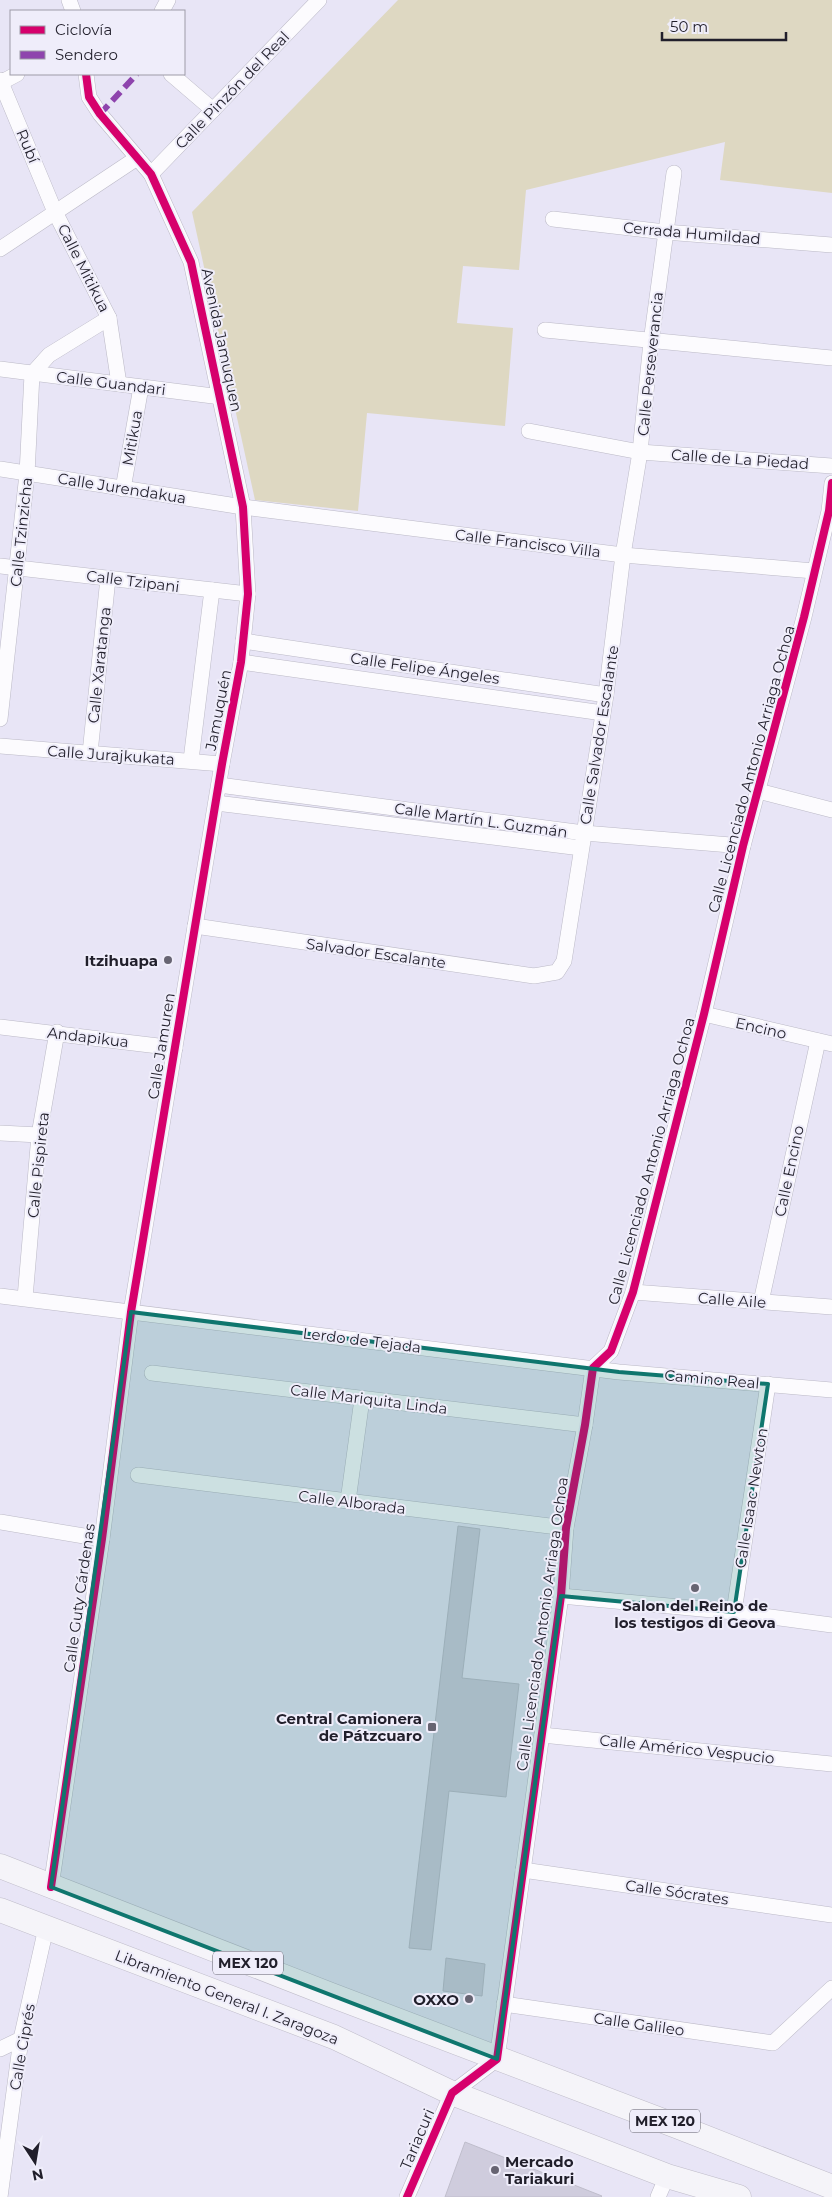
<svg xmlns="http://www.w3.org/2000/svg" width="832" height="2197" viewBox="0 0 832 2197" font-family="Montserrat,sans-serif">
  <rect width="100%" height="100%" fill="#e8e5f6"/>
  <polygon fill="#ded8c2" points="398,0 832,0 832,193 720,180 725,142 526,190 519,270 463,266 457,323 513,328 505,426 367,413 358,511 255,500 192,212"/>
  <g fill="#cfccdd" stroke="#bfbdcb">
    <polygon points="458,1526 480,1529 462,1678 519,1684 506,1797 449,1791 431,1950 409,1948"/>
    <polygon points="446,1958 485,1964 482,1996 443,1991"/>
    <polygon points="465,2142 602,2196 601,2197 445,2197"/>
  </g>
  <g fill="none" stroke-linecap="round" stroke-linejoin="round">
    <g stroke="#bbb9c6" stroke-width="16">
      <g id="minor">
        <polyline points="69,0 73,11"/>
        <polyline points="162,11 168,0"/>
        <polyline points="171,74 213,110"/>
        <polyline points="0,80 55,212 109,318 119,384"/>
        <polyline points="0,83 17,74"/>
        <polyline points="151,174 319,0"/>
        <polyline points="553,219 665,232 832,245"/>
        <polyline points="0,249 137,158"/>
        <polyline points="545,330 832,358"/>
        <polyline points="0,369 221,397"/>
        <polyline points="529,431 640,452 832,466"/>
        <polyline points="0,469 243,507 623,555 814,571"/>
        <polyline points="123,489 141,387"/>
        <polyline points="0,566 248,594"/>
        <polyline points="243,641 606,695"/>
        <polyline points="241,662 603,713"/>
        <polyline points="0,719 27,474 32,374 49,355 109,318"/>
        <polyline points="0,746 222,764"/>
        <polyline points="90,753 108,578"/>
        <polyline points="191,760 212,590"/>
        <polyline points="219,785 584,833 743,846"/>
        <polyline points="758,791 832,810"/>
        <polyline points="216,803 581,848"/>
        <polyline points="195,926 534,976 557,972 564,961 606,695 623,555 640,452 651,342 674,173"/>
        <polyline points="704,1014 832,1044"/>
        <polyline points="0,1027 175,1048"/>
        <polyline points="0,1133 39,1135"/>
        <polyline points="633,1292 832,1307"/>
        <polyline points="0,1296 619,1372 832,1390"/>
        <polyline points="25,1298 39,1135 57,1032"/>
        <polyline points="761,1302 818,1041"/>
        <polyline points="152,1373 585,1425"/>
        <polyline points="138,1475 566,1528"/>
        <polyline points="348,1501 362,1399"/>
        <polyline points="0,1522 102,1539"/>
        <polyline points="561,1596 734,1612 832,1625"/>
        <polyline points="734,1612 768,1384"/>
        <polyline points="542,1735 832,1764"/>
        <polyline points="523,1870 832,1915"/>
        <polyline points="51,1887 102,1539 131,1312 222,764 241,662 248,594 243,507 191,262 151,174 100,114 89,97 86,74"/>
        <polyline points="504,2004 773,2043 832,1988"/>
        <polyline points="0,2049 21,2039"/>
        <polyline points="0,2197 21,2039 46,1928"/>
        <polyline points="407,2197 452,2093 497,2059 561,1596 566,1528 585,1425 593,1368 611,1351 633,1292 704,1014 743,846 804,617 829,511 832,483"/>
        <polyline points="658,2197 667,2176"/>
      </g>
    </g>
    <g stroke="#bfbcc9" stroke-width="25">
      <g id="primary">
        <polyline points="0,1866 331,1995 679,2127 832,2187"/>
        <polyline points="0,1910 334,2037 452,2093 667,2176 739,2197"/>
      </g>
    </g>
    <use href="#minor" stroke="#fcfbfe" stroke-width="15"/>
    <use href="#primary" stroke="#f5f4f9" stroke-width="24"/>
    <polyline stroke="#8e44ad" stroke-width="6" stroke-dasharray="12 6" stroke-linecap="butt" points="100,114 137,74"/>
    <g stroke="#efedfa" stroke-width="11">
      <g id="cycleway">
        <polyline points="51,1887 102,1539 131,1312 222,764 241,662 248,594 243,507 191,262 151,174 100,114 89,97 86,74"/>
        <polyline points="407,2197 452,2093 497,2059 561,1596 566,1528 585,1425 593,1368 611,1351 633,1292 704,1014 743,846 804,617 829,511 832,483"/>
      </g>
    </g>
    <use href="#cycleway" stroke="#d6006c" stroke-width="8"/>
  </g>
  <path fill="#0f766e" fill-opacity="0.2" stroke="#0f766e" stroke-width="4" stroke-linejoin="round" d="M 131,1312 L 619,1372 L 768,1384 L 734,1612 L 561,1596 L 497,2059 L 51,1887 Z"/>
  <g fill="#676472" stroke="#efedfa" stroke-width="2">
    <circle cx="168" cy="960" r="5"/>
    <circle cx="695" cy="1588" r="5"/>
    <rect x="427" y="1722" width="10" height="10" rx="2.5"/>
    <circle cx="469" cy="1999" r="5"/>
    <circle cx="495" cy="2170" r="5"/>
  </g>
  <g text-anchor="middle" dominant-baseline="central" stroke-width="4" stroke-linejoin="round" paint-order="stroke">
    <g fill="#efedfa" stroke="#5f5d69" stroke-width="1">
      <rect x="213" y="1951.5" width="70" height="23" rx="4"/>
      <rect x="630" y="2109.5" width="70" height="23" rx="4"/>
    </g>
    <g font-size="14" font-weight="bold" fill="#211f2b">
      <text x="248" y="1963">MEX 120</text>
      <text x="665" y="2121">MEX 120</text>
    </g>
    <g font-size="15" fill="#211f2b" stroke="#efedfa">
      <text transform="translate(232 90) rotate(-46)">Calle Pinzón del Real</text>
      <text transform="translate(28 146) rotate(67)">Rubí</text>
      <text transform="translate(692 233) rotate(5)">Cerrada Humildad</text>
      <text transform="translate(84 268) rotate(63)">Calle Mitikua</text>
      <text transform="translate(222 340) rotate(78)">Avenida Jamuquen</text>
      <text transform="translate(650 364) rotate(-84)">Calle Perseverancia</text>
      <text transform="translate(111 383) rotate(7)">Calle Guandari</text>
      <text transform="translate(132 438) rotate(-80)">Mitikua</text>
      <text transform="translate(740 459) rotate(4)">Calle de La Piedad</text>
      <text transform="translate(122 488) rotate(9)">Calle Jurendakua</text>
      <text transform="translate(21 532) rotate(-84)">Calle Tzinzicha</text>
      <text transform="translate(528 543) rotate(7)">Calle Francisco Villa</text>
      <text transform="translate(133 581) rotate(7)">Calle Tzipani</text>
      <text transform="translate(99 665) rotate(-84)">Calle Xaratanga</text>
      <text transform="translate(425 668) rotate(8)">Calle Felipe Ángeles</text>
      <text transform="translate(218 710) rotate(-79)">Jamuquén</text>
      <text transform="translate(599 735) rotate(-81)">Calle Salvador Escalante</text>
      <text transform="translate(111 755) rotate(4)">Calle Jurajkukata</text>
      <text transform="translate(751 769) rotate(-75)">Calle Licenciado Antonio Arriaga Ochoa</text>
      <text transform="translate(481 820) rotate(8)">Calle Martín L. Guzmán</text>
      <text transform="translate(376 953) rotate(8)">Salvador Escalante</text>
      <text transform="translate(761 1028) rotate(13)">Encino</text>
      <text transform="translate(88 1037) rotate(7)">Andapikua</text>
      <text transform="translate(161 1046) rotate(-81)">Calle Jamuren</text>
      <text transform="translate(651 1161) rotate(-75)">Calle Licenciado Antonio Arriaga Ochoa</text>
      <text transform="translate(38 1165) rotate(-84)">Calle Pispireta</text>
      <text transform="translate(789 1171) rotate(-78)">Calle Encino</text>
      <text transform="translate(732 1300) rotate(4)">Calle Aile</text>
      <text transform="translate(362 1340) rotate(7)">Lerdo de Tejada</text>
      <text transform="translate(712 1379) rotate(5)">Camino Real</text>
      <text transform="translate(369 1399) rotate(7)">Calle Mariquita Linda</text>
      <text transform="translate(751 1498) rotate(-81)">Calle Isaac Newton</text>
      <text transform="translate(352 1502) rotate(7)">Calle Alborada</text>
      <text transform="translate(79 1598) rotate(-82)">Calle Guty Cárdenas</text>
      <text transform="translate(542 1624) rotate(-82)">Calle Licenciado Antonio Arriaga Ochoa</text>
      <text transform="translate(687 1749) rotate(6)">Calle Américo Vespucio</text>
      <text transform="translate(677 1892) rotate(8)">Calle Sócrates</text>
      <text transform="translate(227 1997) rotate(21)">Libramiento General I. Zaragoza</text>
      <text transform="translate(639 2024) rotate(8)">Calle Galileo</text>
      <text transform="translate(22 2047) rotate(-80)">Calle Ciprés</text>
      <text transform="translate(417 2139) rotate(-67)">Tariacuri</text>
    </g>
    <g font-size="15" font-weight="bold" fill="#211f2b" stroke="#efedfa" text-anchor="end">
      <text x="158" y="960">Itzihuapa</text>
      <text x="695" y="1605" text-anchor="middle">Salon del Reino de<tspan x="695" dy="17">los testigos di Geova</tspan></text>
      <text x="422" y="1718">Central Camionera<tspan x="422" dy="17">de Pátzcuaro</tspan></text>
      <text x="459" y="1999">OXXO</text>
      <text x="505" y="2161" text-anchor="start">Mercado<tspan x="505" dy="17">Tariakuri</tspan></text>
    </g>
  </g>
  <rect x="10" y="10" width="175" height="65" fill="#efedfa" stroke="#9d9ba7"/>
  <rect x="20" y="26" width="25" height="8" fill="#d6006c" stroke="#9d9ba7"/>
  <text x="55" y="35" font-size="15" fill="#211f2b">Ciclovía</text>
  <rect x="20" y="51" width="25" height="8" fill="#8e44ad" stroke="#9d9ba7"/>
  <text x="55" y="60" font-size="15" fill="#211f2b">Sendero</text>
  <g transform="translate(35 2162) rotate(168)" stroke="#efedfa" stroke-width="4" paint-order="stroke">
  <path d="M0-4L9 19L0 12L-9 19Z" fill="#211f2b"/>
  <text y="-8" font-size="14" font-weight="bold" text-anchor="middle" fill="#211f2b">N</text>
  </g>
  <path d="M662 32v8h124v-8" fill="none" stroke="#211f2b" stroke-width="2.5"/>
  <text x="670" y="32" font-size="15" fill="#211f2b" stroke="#efedfa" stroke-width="4" paint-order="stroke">50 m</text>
</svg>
